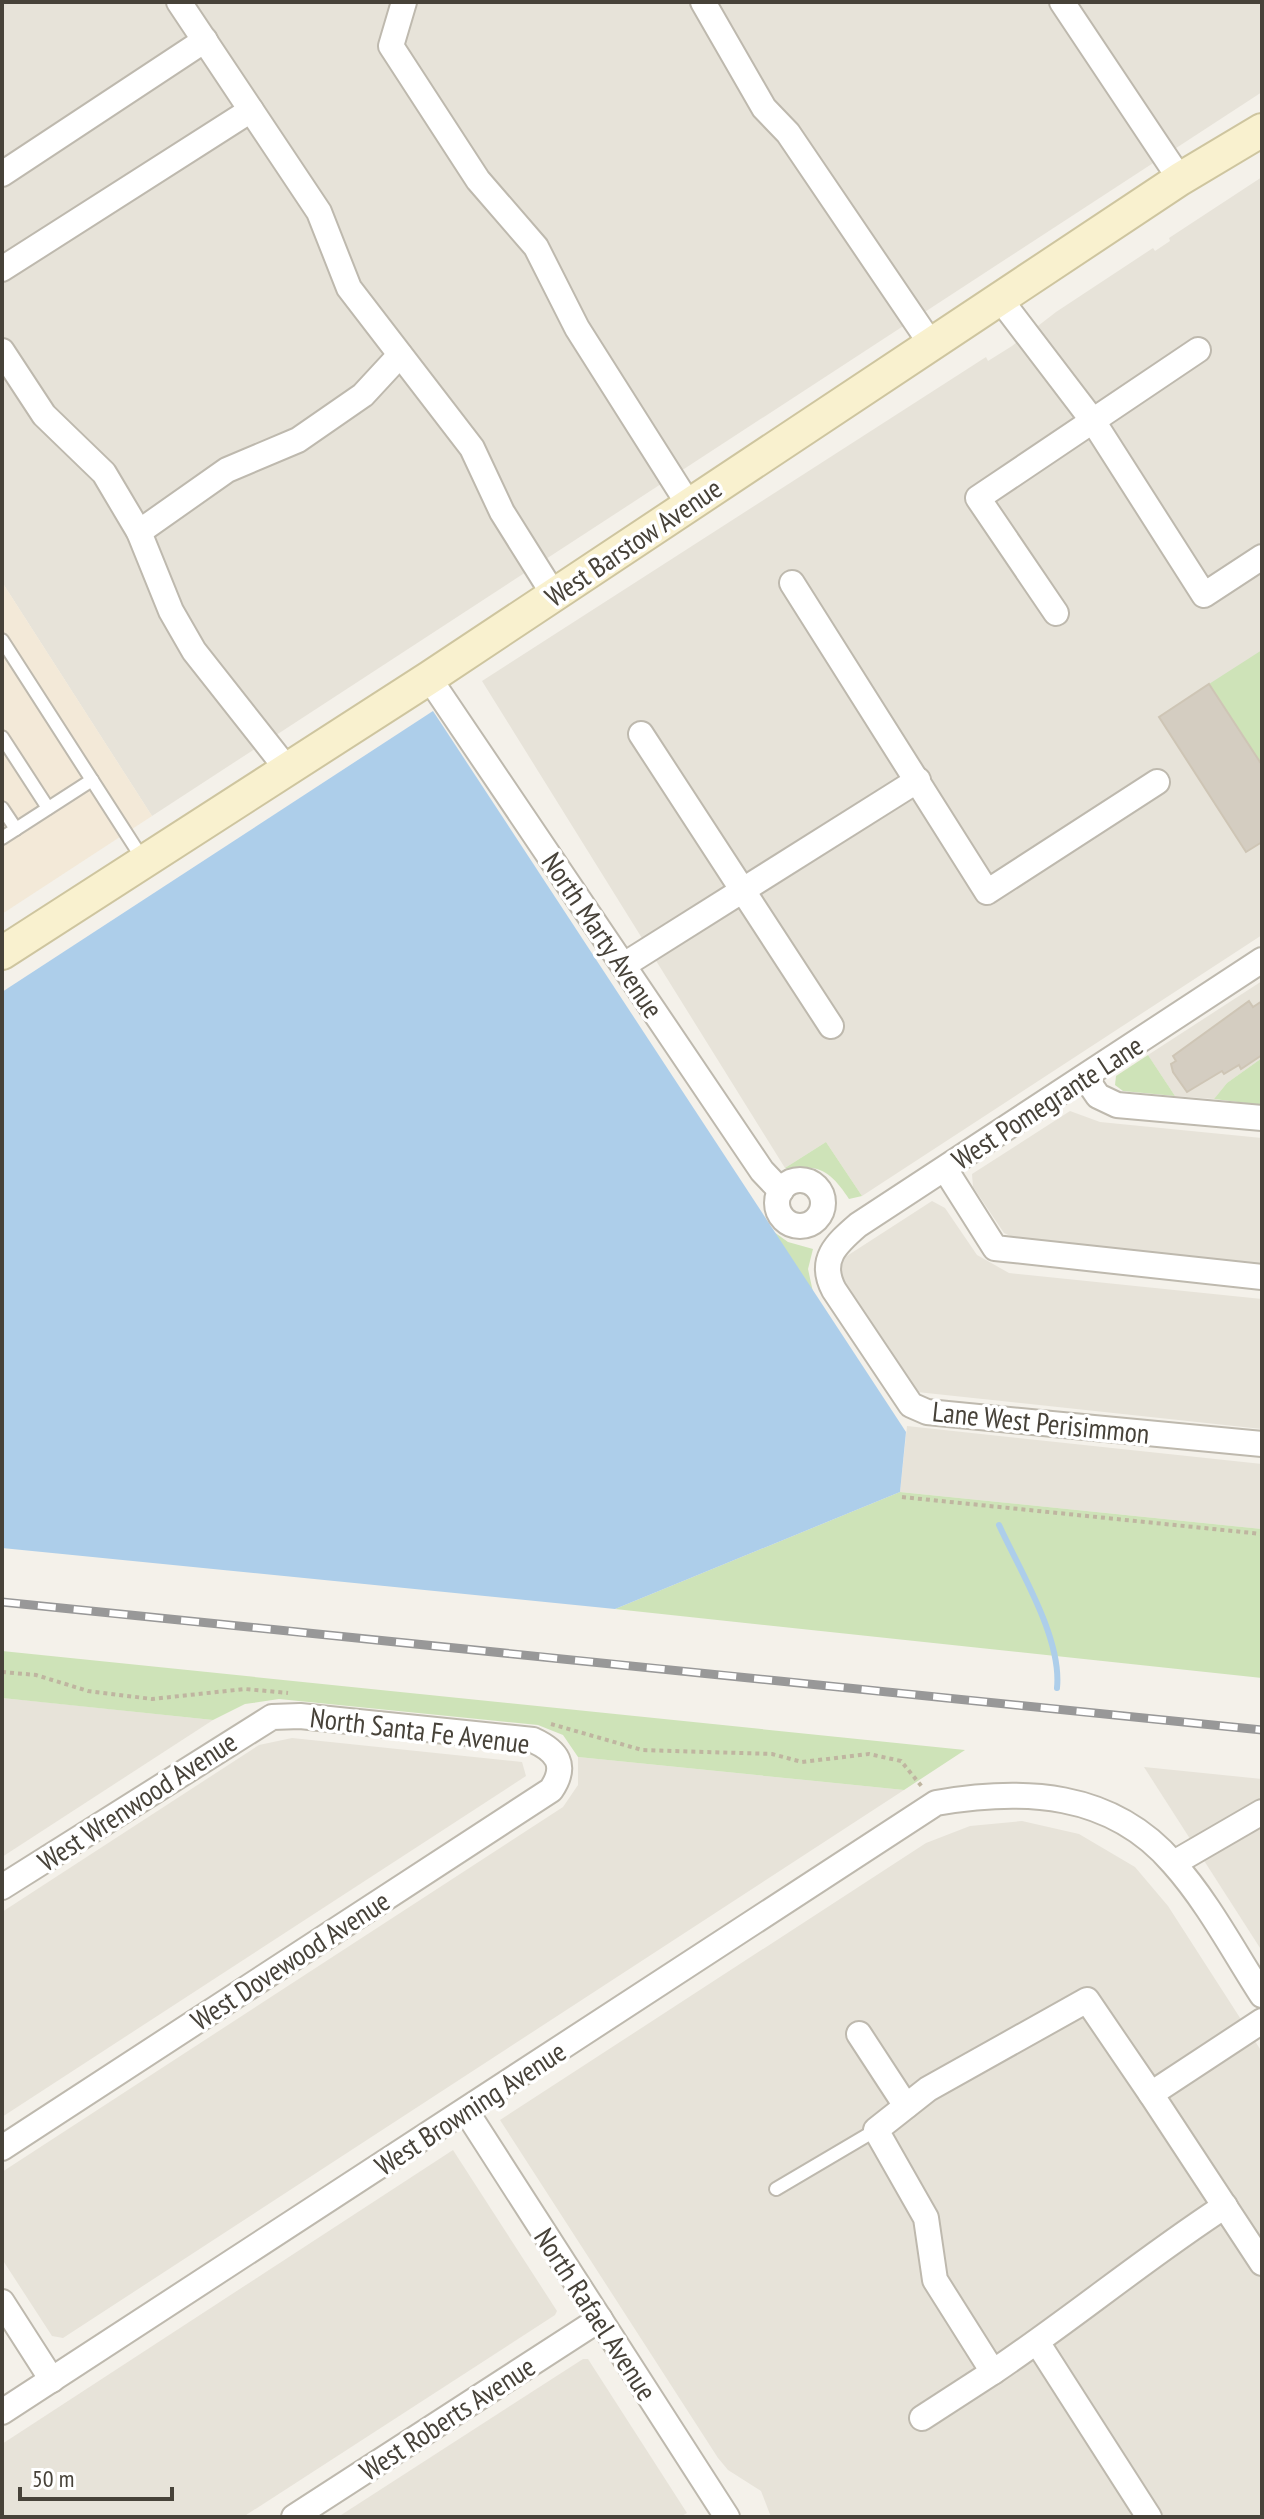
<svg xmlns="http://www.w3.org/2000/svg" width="1264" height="2519" viewBox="0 0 1264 2519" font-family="'PT Sans Narrow',sans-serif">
  <rect width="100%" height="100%" fill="#f4f1ea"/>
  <g fill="#e7e3d9">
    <polygon points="2,2 1262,2 1262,92 152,816 2,582"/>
    <polygon points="1262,177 1262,935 862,1196 826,1142 785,1168 482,681 986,357 988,361 1012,346 1056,312 1153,248 1155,251 1170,241 1169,238"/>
    <polygon points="1262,981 1262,1058 1227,1083 1214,1099 1175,1096 1148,1055"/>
    <polygon points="1070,1111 1100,1122 1262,1138 1262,1265 1019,1240 1004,1233 973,1187 972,1174"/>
    <polygon points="932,1201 945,1208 977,1255 1009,1273 1262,1299 1262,1429 917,1392 838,1278 836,1263"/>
    <polygon points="907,1426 1262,1464 1262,1529 900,1492"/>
    <polygon points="2,1698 42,1702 213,1720 2,1857"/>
    <polygon points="292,1738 522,1762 526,1776 2,2117 2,1912 259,1745"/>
    <polygon points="578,1757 904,1790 63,2338 52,2336 2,2259 2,2172 563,1807 578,1785"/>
    <polygon points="1144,1767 1262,1779 1262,1951"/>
    <polygon points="1022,1821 1079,1834 1135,1867 1168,1906 1262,2052 1262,2517 771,2517 761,2491 728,2470 718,2458 500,2120 926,1843 970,1826"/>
    <polygon points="453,2150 557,2311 555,2315 243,2517 2,2517 2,2444"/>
    <polygon points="583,2359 588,2359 687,2513 680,2517 338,2517"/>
  </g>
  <polygon fill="#f3e9d8" points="2,582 152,816 2,914"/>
  <g fill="#cee3b8">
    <polygon points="1262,650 1262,766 1209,684"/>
    <polygon points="1148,1055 1175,1096 1123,1091 1115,1085 1116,1076"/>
    <polygon points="1262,1058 1262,1105 1214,1099 1227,1083"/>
    <path d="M 826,1142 L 862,1196 L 849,1199 C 834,1176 819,1161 791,1171 L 785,1168 Z"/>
    <polygon points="774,1232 788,1242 813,1249 808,1269 813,1292"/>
    <polygon points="900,1492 1262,1529 1262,1678 615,1609"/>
    <polygon points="2,1651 965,1750 904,1790 578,1757 563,1735 538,1725 279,1699 245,1704 213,1720 2,1698"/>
  </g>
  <polygon fill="#adceea" points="433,711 906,1432 900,1492 615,1609 2,1548 2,992"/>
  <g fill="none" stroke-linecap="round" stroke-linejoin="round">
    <path stroke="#adceea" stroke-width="6" d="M 999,1525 C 1020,1571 1062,1638 1057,1688"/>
  </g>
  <g fill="#d4cdc1" stroke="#cec5b5" stroke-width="2">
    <polygon points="1209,684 1262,765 1262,842 1246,852 1159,717"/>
    <polygon points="1249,1001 1253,1007 1262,1001 1262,1055 1241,1069 1239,1065 1224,1074 1222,1071 1187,1092 1173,1072 1171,1064 1176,1061 1173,1056"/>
  </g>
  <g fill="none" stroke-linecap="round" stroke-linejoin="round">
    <g stroke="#beb9ae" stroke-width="16">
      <g id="lane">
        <polyline points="2,640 144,861"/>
        <polyline points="2,737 48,808"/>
        <polyline points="2,808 16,829"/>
        <polyline points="2,838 92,780"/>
        <polyline points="776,2189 876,2130"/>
      </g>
    </g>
    <g stroke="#beb9ae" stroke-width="28">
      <g id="street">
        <polyline points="179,2 319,212 349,288 472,448 502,512 554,595"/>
        <polyline points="404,2 391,46 478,180 536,247 577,328 689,505"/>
        <polyline points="703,2 764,108 788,133 931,344"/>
        <polyline points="1062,2 1180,179"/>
        <polyline points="2,174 205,40"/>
        <polyline points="2,269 251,110"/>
        <polyline points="1000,299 1093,421 1204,595 1262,557"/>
        <polyline points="2,351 44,415 104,473 139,532 171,611 194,651 287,769"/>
        <polyline points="139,532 227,470 298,440 363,395 400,355"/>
        <polyline points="792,583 987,892 1157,782"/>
        <polyline points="1056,613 978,498 1198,350"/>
        <polyline points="429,678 762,1171 781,1191"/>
        <polyline points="641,734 831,1026"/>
        <path d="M 1262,960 L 858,1225 C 836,1244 818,1260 834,1290 L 911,1405 L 927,1412 L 1262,1444"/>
        <polyline points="624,965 918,780"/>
        <polyline points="1085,1077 1098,1096 1117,1105 1262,1118"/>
        <polyline points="945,1169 995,1248 1262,1277"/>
        <circle cx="800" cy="1203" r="23"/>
        <polyline points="1174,1863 1262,1812"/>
        <path d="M 2,1887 L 272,1717 L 300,1716 L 533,1740 C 557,1751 568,1765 551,1790 L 2,2148"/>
        <polyline points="1262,2021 1151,2094 1262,2263"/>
        <polyline points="859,2034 906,2106"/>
        <path d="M 1151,2094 L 1087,2000 L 928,2089 L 876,2130 L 926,2218 L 935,2280 L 993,2372 C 1072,2319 1145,2258 1225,2206"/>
        <polyline points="466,2111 727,2517"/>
        <polyline points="2,2302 52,2380"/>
        <polyline points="1037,2342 1149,2517"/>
        <path d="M 2,2412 L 936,1803 C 1023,1788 1111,1791 1173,1863 C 1208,1902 1234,1952 1262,1995"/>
        <polyline points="922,2418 993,2372"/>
        <polyline points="294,2517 600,2319"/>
      </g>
    </g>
    <g stroke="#cec59f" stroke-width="36">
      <polyline id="secondary" points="2,953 429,678 1180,179 1262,130"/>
    </g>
    <g stroke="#bfb5a0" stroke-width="4" stroke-dasharray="4 4" stroke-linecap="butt">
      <polyline points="902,1497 1262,1534"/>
      <polyline points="2,1672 36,1675 88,1691 152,1699 245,1689 288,1693"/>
      <polyline points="551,1724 642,1750 772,1754 802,1762 869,1754 901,1761 923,1788"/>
    </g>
    <use href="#lane" stroke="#fff" stroke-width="12"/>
    <use href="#street" stroke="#fff" stroke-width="24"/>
    <use href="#secondary" stroke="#f9f1cf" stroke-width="32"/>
    <g stroke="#989898" stroke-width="9">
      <polyline id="rail" points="2,1602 1262,1730"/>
    </g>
    <use href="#rail" stroke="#fff" stroke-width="6" stroke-dasharray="18" stroke-linecap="butt"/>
  </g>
  <g text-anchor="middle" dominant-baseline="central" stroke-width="7" stroke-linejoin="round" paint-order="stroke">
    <g font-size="28" fill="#474239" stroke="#fff">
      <text transform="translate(633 542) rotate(-34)">West Barstow Avenue</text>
      <text transform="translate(603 935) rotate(56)">North Marty Avenue</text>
      <text transform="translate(1047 1102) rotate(-33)">West Pomegrante Lane</text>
      <text transform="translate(1041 1422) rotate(6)">Lane West Perisimmon</text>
      <text transform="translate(420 1730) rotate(7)">North Santa Fe Avenue</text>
      <text transform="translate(137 1801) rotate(-33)">West Wrenwood Avenue</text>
      <text transform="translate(290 1960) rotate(-33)">West Dovewood Avenue</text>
      <text transform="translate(470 2108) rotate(-33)">West Browning Avenue</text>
      <text transform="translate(596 2314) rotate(57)">North Rafael Avenue</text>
      <text transform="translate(447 2418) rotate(-33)">West Roberts Avenue</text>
    </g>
  </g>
  <rect width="1264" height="2519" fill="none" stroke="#474239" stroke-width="8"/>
  <path d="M20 2487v12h152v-12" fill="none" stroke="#474239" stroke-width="4"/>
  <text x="32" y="2487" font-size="24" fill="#474239" stroke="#ffffff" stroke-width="6" paint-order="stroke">50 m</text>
</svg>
